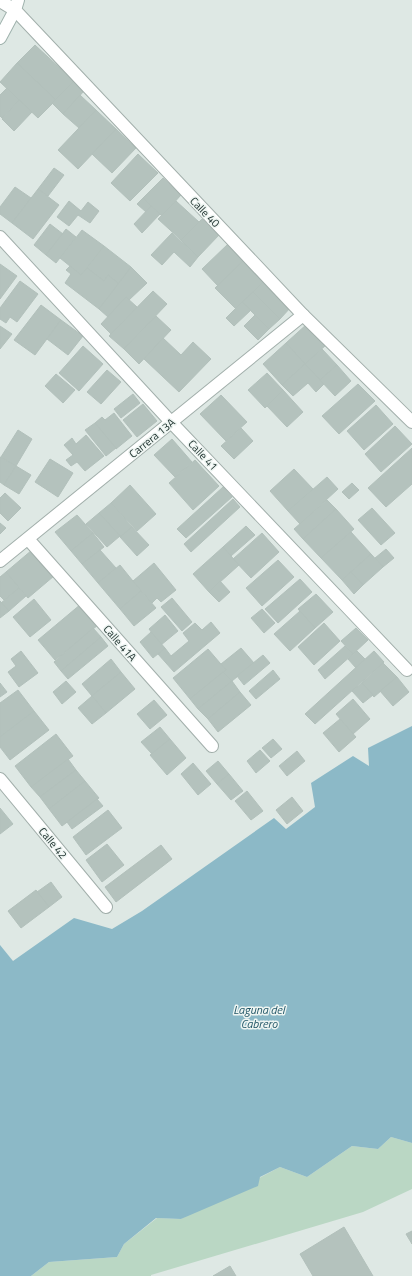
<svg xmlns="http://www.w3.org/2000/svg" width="412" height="1276" viewBox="0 0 412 1276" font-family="'Titillium Web',sans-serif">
  <rect width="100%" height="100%" fill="#dee8e4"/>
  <polygon fill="#bad7c4" points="391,1137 412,1143 412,1189 363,1212 151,1275 151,1276 31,1276 49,1262 117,1257 124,1244 157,1218 181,1219 280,1167 307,1177 352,1146 378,1149"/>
  <polygon fill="#8cb9c7" points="412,726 412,1143 391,1137 378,1149 352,1146 307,1177 280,1167 260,1177 258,1186 181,1219 156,1218 124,1244 117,1257 49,1262 31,1276 0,1276 0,945 13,961 74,918 112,929 142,911 274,818 286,829 315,807 311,783 353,756 369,766 368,748"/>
  <g fill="#b4c2bd" stroke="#b2c0bb">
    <polygon points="35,45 74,81 56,100 17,63"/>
    <polygon points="17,63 56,100 38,118 0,82"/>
    <polygon points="74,81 84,91 63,114 52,103"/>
    <polygon points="7,88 19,100 2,118 0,116 0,95"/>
    <polygon points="80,95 96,110 79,128 63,114"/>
    <polygon points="19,100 32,112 14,131 2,119"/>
    <polygon points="96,110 116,129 78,169 58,150"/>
    <polygon points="116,129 136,148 112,173 92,154"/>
    <polygon points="138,154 158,173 130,201 111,183"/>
    <polygon points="54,168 64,175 48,196 38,189"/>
    <polygon points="163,178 181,195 162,216 143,198"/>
    <polygon points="15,187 31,198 12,223 0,214 0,207"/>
    <polygon points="38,189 59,205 33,239 12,223"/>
    <polygon points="143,198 151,206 146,212 137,204"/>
    <polygon points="69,201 81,211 88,202 99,211 90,223 78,215 69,226 57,217"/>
    <polygon points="176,201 199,222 181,240 158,219"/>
    <polygon points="151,206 160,214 142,233 134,224"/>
    <polygon points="202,219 219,235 198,257 181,240"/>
    <polygon points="50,224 63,234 46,255 34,245"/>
    <polygon points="66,229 76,237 56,263 46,255"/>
    <polygon points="82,230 104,246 81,275 60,258"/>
    <polygon points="172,233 198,257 190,267 174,252 162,265 151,255"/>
    <polygon points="228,244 244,260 218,286 202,269"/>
    <polygon points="104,246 131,267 119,284 108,275 104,281 87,268"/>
    <polygon points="244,260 264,281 236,309 215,288"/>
    <polygon points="0,264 17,276 0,299"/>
    <polygon points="70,266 81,275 87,268 104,281 108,275 119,284 99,309 65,283 71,274 66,270"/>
    <polygon points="131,267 147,283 129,300 126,297 108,317 99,309"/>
    <polygon points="20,281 38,294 17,322 10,317 6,323 0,319 0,308"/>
    <polygon points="264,281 291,307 280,319 253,292"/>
    <polygon points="153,291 167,304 124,349 109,336"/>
    <polygon points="253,292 280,319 269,329 242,302"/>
    <polygon points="126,297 137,307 111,334 101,324"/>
    <polygon points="242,302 251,310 234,326 226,318"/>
    <polygon points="41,305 61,320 35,355 14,340"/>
    <polygon points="255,315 269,329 258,340 244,326"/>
    <polygon points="156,316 171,330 139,364 124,349"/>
    <polygon points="61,320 83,336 68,355 47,339"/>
    <polygon points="307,324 326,345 305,364 286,343"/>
    <polygon points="0,326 12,334 0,349"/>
    <polygon points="163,338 181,355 193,342 211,359 179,392 144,359"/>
    <polygon points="286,343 305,364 282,385 263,364"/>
    <polygon points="83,346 103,364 79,391 59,373"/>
    <polygon points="322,349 337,365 320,380 305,364"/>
    <polygon points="305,364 324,384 316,392 308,383 293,396 282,385"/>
    <polygon points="337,365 351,381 335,396 320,380"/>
    <polygon points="107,370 121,382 101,404 87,392"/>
    <polygon points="267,373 283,390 265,408 248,390"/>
    <polygon points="56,374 75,390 63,403 45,386"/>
    <polygon points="358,384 375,401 339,434 322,416"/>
    <polygon points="283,390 303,412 287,427 267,406"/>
    <polygon points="133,394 140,403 121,418 114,409"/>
    <polygon points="221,395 247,422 226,441 200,414"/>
    <polygon points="143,404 157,421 137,437 123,420"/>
    <polygon points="376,405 393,424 364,450 347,431"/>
    <polygon points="114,413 132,436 116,449 95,423 102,417 105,420"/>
    <polygon points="95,423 116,448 106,456 85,430"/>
    <polygon points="395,426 412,444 381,472 365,454"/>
    <polygon points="241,428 253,441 234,459 221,446"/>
    <polygon points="18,430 32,439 16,466 1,457"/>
    <polygon points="86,435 104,456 85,471 77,462 71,466 66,460 73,455 64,445 72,438 76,444"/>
    <polygon points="172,439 192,462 175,477 154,455"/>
    <polygon points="412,448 412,484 386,507 368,488"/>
    <polygon points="0,457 16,466 4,485 0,482"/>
    <polygon points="50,459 73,473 58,497 35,482"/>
    <polygon points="195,460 219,486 193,510 169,483"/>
    <polygon points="16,466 31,475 19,494 4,485"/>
    <polygon points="294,469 313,489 288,511 270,491"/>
    <polygon points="327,477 338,489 300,524 288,511"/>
    <polygon points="352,483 359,490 349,499 342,492"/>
    <polygon points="130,485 156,514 137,531 111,503"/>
    <polygon points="223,487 232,497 186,538 177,529"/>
    <polygon points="5,493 21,508 8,521 0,513 0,498"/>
    <polygon points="233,499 240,507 191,552 184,544"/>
    <polygon points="327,500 336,509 303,539 294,529"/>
    <polygon points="111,503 132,527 121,537 99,513"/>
    <polygon points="372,508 395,533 381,545 358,520"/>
    <polygon points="336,509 354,529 321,558 303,539"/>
    <polygon points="99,513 120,536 107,547 86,524"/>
    <polygon points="77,515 93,533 71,551 55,532"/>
    <polygon points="0,523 6,528 0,534"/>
    <polygon points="246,526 255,535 231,556 223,547"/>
    <polygon points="132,527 149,545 137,556 120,537"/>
    <polygon points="351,532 371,554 342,580 321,558"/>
    <polygon points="93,533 104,547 82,564 71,551"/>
    <polygon points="262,533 279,552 251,578 233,559"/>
    <polygon points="223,547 239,565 209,592 193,574"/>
    <polygon points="386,549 394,558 383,567 375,558"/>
    <polygon points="32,550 54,576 28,598 6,572"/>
    <polygon points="100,550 116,568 98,583 82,564"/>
    <polygon points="371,554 383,567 363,585 351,572"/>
    <polygon points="278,560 294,577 262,606 246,588"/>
    <polygon points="154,563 176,590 161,602 157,598 152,603 133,581"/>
    <polygon points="120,565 141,591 120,609 98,583"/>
    <polygon points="6,572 19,588 4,600 0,596 0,577"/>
    <polygon points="351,572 363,585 354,594 342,580"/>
    <polygon points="300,579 312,592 278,623 265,609"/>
    <polygon points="220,581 230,592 219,602 209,592"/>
    <polygon points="19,588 26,596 9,611 1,603"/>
    <polygon points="141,591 156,608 134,626 120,609"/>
    <polygon points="316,594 333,612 315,628 298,609"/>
    <polygon points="172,598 192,622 182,631 161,607"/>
    <polygon points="34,599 51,620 30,637 13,617"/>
    <polygon points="0,601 9,611 0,618"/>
    <polygon points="81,604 98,625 55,660 38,640"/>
    <polygon points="262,609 275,623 264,633 251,618"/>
    <polygon points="300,611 315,628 290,651 274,634"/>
    <polygon points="165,615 178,631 161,645 149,629"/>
    <polygon points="211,622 220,633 174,672 158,654 165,648 171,656 189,641 183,633 195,623 202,630"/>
    <polygon points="324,623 340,641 314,665 298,647"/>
    <polygon points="93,628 101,637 61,671 54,662"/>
    <polygon points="356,628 368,640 353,654 341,641"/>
    <polygon points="151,632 165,648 153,658 140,642"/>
    <polygon points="101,637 108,646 68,679 61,671"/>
    <polygon points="345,646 353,654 325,679 318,670"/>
    <polygon points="241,648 254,663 232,681 223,672 226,670 221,664"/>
    <polygon points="208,649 226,670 190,699 173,678"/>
    <polygon points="21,651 38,673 19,687 8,672 16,666 11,659"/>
    <polygon points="357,651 365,659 356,668 348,659"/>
    <polygon points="374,651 384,662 315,724 305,714"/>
    <polygon points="263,655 270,663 244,685 237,676"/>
    <polygon points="111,659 121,672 92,696 82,684"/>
    <polygon points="383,663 397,677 374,697 362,683"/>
    <polygon points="273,670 280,679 256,699 249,691"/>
    <polygon points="121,672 135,689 106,713 92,696"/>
    <polygon points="223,672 232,681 198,709 190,699"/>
    <polygon points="397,677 409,692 393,706 380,691"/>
    <polygon points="66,681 76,692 62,704 53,692"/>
    <polygon points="232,681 240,692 208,719 198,709"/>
    <polygon points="0,683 7,692 0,697"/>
    <polygon points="362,683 373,695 363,703 352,691"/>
    <polygon points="18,690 34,711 0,737 0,703"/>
    <polygon points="240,692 251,705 218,732 208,719"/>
    <polygon points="92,696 106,713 92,724 78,708"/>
    <polygon points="353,699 370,719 353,734 336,714"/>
    <polygon points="154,700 167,715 150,729 137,714"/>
    <polygon points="34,711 49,730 10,760 0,747 0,737"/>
    <polygon points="340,719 356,737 339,752 323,733"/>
    <polygon points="160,727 170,739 152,754 141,742"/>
    <polygon points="56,734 73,756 31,787 15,766"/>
    <polygon points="170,739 186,758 167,775 150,755"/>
    <polygon points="273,739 282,749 271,758 262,748"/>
    <polygon points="260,750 270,761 256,773 247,761"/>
    <polygon points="297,751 305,761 287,776 279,766"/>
    <polygon points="68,759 76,770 40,797 31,787"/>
    <polygon points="218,761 229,774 217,784 206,771"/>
    <polygon points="193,763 211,784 198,795 181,774"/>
    <polygon points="76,770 85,781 49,809 40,797"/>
    <polygon points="229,774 243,791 231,800 217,784"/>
    <polygon points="85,781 99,798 62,826 49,809"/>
    <polygon points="247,791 263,811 251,820 235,801"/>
    <polygon points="292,797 303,811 287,824 276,810"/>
    <polygon points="97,799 103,806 72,829 67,822"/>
    <polygon points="0,808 13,824 0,834"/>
    <polygon points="108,810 122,828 86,855 73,837"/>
    <polygon points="107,844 124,865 102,882 86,860"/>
    <polygon points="161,845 172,859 116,902 105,887"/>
    <polygon points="51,882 62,897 49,907 37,892"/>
    <polygon points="36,890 49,907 21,928 8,911"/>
    <polygon points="344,1227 373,1276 313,1276 300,1254"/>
    <polygon points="412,1231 412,1244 406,1234"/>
    <polygon points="230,1266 236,1276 213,1276"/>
  </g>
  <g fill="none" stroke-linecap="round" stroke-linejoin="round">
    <g stroke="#a2afab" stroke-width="14">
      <g id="street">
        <polyline points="0,1 15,10 303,315 412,422"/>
        <polyline points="0,237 171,422 407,670"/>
        <polyline points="28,539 212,746"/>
        <polyline points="0,561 303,315"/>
        <polyline points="0,779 106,907"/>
      </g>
    </g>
    <g stroke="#9fb2ad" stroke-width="14">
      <polyline id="secondary" points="0,38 15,10 18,0"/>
    </g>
    <use href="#street" stroke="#fff" stroke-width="12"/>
    <use href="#secondary" stroke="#fff" stroke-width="12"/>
  </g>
  <g text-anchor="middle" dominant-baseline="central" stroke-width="3" stroke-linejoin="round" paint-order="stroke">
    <g font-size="11" fill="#223532" stroke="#eef5f2">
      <text transform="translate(205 212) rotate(46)">Calle 40</text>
      <text transform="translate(152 438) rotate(-39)">Carrera 13A</text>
      <text transform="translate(203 455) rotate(47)">Calle 41</text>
      <text transform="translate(120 643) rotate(49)">Calle 41A</text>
      <text transform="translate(53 843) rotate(50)">Calle 42</text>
    </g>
    <g font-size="12" font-style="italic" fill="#245869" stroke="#eef5f2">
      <text x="259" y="1009">Laguna del<tspan x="259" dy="14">Cabrero</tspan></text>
    </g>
  </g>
</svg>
